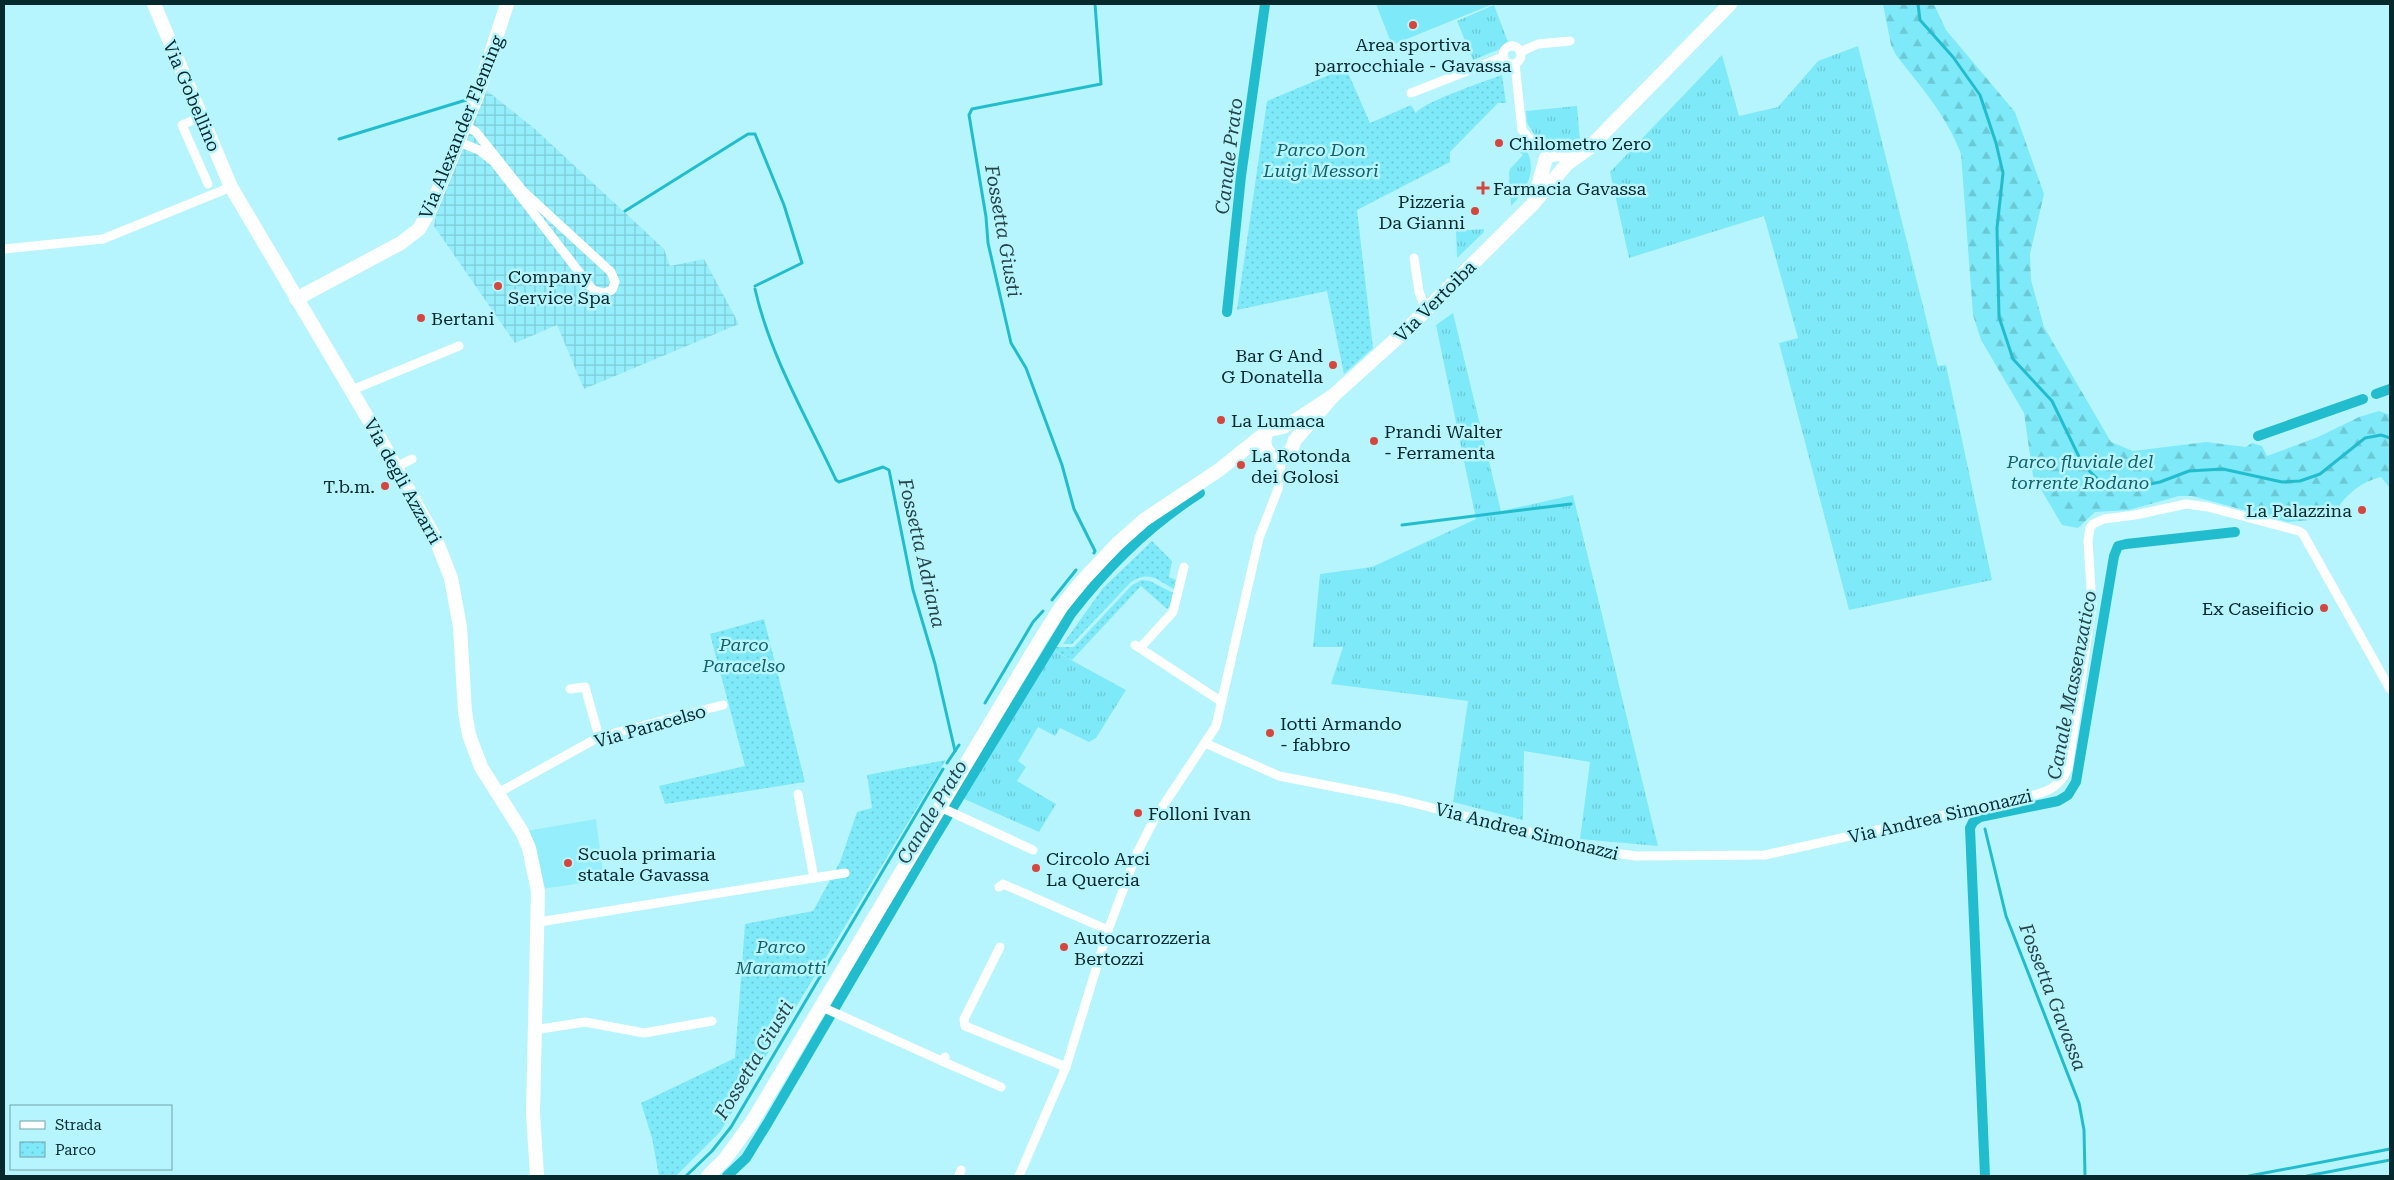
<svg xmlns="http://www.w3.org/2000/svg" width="2394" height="1180" viewBox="0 0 2394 1180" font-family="'Roboto Serif',serif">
  <defs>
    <pattern id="industrial-grid" width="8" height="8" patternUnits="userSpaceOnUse" patternTransform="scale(1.25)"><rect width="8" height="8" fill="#94eefb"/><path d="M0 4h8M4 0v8" fill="none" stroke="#7eccd7"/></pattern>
    <pattern id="grass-tufts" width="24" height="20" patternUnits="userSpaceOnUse" patternTransform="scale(1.25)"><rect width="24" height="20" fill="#7ee9f8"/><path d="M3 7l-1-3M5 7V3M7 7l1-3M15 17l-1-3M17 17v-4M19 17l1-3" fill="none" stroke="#6bc8d5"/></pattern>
    <pattern id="forest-firs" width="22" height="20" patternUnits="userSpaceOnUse" patternTransform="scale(1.25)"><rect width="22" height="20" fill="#7ee9f8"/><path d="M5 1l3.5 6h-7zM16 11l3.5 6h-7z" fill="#6bc8d5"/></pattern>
    <pattern id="park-dots" width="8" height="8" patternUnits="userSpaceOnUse" patternTransform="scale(1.25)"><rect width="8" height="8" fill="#7ee9f8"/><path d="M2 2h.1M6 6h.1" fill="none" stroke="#6bc8d5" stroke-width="1.8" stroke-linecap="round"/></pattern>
  </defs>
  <rect width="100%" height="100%" fill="#b7f5fe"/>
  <polygon fill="#94eefb" points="596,819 604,880 541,889 526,831"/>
  <polygon fill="url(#industrial-grid)" points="481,86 535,129 664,249 670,266 704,259 739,324 584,389 557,325 515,343 434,226 448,155"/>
  <g fill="url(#grass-tufts)">
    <polygon points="1494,5 1508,42 1500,49 1473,60 1457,21"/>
    <polygon points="1858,46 1938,366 1946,365 1992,580 1849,610 1779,343 1798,338 1764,216 1629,258 1610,172 1722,55 1739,116 1778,107 1818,61"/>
    <path d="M 1577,106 L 1580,140 C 1569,146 1550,144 1538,140 L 1527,123 L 1526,111 Z"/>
    <path d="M 1523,146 C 1540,166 1527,190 1511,206 L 1509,173 L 1510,169 L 1523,155 L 1518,150 Z"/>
    <polygon points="1484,229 1484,232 1457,258 1456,231"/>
    <polygon points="1453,313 1501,511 1573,495 1658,846 1580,839 1590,762 1524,751 1523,820 1453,802 1468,701 1331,684 1343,647 1313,647 1320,574 1372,567 1476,519 1436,325"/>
    <polygon points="1051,649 1126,690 1096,738 1089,742 1060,728 1055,736 1038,727 1018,761 1026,767 1017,781 1056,804 1039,832 962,798"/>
  </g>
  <path fill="url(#forest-firs)" d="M 1883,4 L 1934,4 L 1946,30 L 2015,112 L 2044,194 L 2030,254 L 2031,280 L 2044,327 L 2111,442 L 2133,451 L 2206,442 L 2246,447 L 2252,443 L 2262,446 L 2267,456 L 2318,437 L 2359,417 L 2379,411 L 2390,415 L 2390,488 L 2381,477 C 2357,483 2343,498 2331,518 L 2288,522 L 2192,496 L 2179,496 L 2129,510 L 2095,512 L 2078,528 L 2062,525 L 2033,476 L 2024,413 L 1981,340 L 1973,315 L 1961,154 C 1947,116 1921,87 1896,55 L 1891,45 Z"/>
  <g fill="url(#park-dots)">
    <path d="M 1346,68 L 1370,123 L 1411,105 L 1416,113 C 1423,102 1486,81 1502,75 L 1506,103 L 1498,103 L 1450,152 L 1450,162 L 1357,210 L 1373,348 L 1344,374 L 1327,291 L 1237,310 L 1267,101 Z"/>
    <path d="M 1152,541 L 1172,561 L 1169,577 L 1176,580 L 1174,589 C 1157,580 1150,570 1131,582 L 1072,644 L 1063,644 L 1103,588 Z"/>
    <polygon points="1142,580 1150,581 1173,593 1171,605 1167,609 1141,586 1072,660 1047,647 1074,647 1132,585"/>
    <polygon points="764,619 805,782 665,804 659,786 745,766 710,634"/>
    <polygon points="946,760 720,1132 676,1176 659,1176 652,1138 641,1103 735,1058 745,924 813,911 840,862 857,812 872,808 867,775"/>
  </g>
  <polygon fill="#7ee9f8" points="1376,4 1493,4 1392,45"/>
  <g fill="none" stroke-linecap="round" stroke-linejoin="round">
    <g stroke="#21bdcf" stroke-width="3">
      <polyline points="1918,4 1920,20 1953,57 1980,95 1996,143 2003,173 1997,228 1999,317 2013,359 2052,401 2083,465 2105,486 2131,488 2160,482 2189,471 2223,469 2282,482 2300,481 2320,474 2365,438 2381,435 2390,438"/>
      <polyline points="339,139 466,100"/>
      <polyline points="625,211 748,134 755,134 784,205 802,263 755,286"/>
      <path d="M 755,289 C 770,356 807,418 836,480 L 839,482 L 883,467 L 889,470 L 913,590 L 935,664 L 955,751"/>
      <polyline points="1402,525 1571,504"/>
      <polyline points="1094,553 1095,551 1074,509 1062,465 1026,368 1011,343 988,243 986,217 969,115 972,109 1101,84 1095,4"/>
      <polyline points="1052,600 1076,570"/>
      <polyline points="985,703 1033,622 1043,611"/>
      <polyline points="947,763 959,745"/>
      <polyline points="1985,829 2006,916 2079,1103 2084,1130 2085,1176"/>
      <polyline points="686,1176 712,1151 731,1127 943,769"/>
      <polyline points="2249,1176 2390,1149"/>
      <polyline points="2307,1176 2390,1160"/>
    </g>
    <g stroke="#21bdcf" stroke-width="10">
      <polyline points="1227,312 1241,176 1265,4"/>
      <polyline points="2376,394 2390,389"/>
      <polyline points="2258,436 2363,399"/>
      <path d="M 727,1176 L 746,1158 L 767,1124 L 932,842 L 1071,614 C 1108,566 1150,525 1200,493"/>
      <polyline points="1985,1176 1970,828 1973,822 1980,817 2058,801 2068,795 2076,782 2114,556 2118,546 2126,544 2235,532"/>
    </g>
    <g stroke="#fff" stroke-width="9">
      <circle cx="1512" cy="55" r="9"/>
      <polyline points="1520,52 1538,44 1570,41"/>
      <polyline points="1515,64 1522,130 1537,147"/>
      <polyline points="1411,93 1503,57"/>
      <polyline points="200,117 182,125 208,184"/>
      <polyline points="459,142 479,150 494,162 593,290 604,293 612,290 615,282 611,272 523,191 476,132 465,125"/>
      <polyline points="4,249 103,239 231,187"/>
      <polyline points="1414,258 1419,292 1426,310"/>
      <polyline points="352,390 459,346"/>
      <polyline points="396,467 412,459"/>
      <polyline points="1135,645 1222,702"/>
      <polyline points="1140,648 1173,612 1184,567"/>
      <polyline points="570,689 585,687 599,737"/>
      <path d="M 1205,743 L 1279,776 L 1397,799 L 1608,852 L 1636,856 L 1765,855 L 2034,795 C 2050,791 2061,785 2068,768 L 2092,606 L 2088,541 L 2090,528 L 2093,524 L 2104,519 L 2135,515 L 2186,504 L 2208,507 L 2299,531 L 2303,534 L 2390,689"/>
      <polyline points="498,793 599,737 723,705"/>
      <polyline points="798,794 814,878"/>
      <polyline points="940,807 1033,850"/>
      <polyline points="999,887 1003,884 1108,930"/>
      <polyline points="539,922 845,873"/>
      <polyline points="1000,947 964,1019 965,1026 1066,1067"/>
      <polyline points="822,1007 944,1062 945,1057"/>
      <polyline points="534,1030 585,1022 644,1033 712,1021"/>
      <polyline points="944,1062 1001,1087"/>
      <polyline points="959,1176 961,1170"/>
      <polyline points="1019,1176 1066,1067 1108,930 1137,853 1155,818 1216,726 1259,538 1278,489 1282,457"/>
    </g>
    <g stroke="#fff" stroke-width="14">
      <polyline points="154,4 231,187 383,444 436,540 451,578 460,627 465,712 469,735 481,767 522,832 529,848 538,891 533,1113 537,1176"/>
      <polyline points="1534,201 1546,158 1551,155 1581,152"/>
      <polyline points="296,299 401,243 419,229 431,208 477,96 507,4"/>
      <path d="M 1266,434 C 1262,445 1266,454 1277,457 L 1290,453 L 1295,440 L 1334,395 L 1405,331 L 1533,204 L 1567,164 L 1589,148 L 1730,4"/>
      <polyline points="708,1176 725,1159 752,1122 1040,640 1061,607 1082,581 1117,544 1144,520 1219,470 1269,430 1283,427 1299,418 1334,395"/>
    </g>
  </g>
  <g fill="#d5463f" stroke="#b7f5fe" stroke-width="2">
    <circle cx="1413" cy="25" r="5"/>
    <circle cx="1499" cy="143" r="5"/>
    <path d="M1480.5 180.5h5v5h5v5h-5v5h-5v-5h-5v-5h5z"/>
    <circle cx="1475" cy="211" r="5"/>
    <circle cx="498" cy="286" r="5"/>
    <circle cx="421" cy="318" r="5"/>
    <circle cx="1333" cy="365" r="5"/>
    <circle cx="1221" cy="420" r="5"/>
    <circle cx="1374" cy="441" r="5"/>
    <circle cx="1241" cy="465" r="5"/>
    <circle cx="385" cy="486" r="5"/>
    <circle cx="2362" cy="510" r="5"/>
    <circle cx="2324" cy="608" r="5"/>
    <circle cx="1270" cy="733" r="5"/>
    <circle cx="1138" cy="813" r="5"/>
    <circle cx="568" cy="863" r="5"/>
    <circle cx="1036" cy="868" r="5"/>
    <circle cx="1064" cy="947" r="5"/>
  </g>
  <g text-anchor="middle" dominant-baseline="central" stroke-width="5" stroke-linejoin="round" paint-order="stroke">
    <g font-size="18" fill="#06292d" stroke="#b7f5fe" text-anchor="start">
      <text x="1413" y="44" text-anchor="middle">Area sportiva<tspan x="1413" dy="21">parrocchiale - Gavassa</tspan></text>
      <text x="1509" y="143">Chilometro Zero</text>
      <text x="1493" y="188">Farmacia Gavassa</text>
      <text x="1465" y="201" text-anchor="end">Pizzeria<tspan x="1465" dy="21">Da Gianni</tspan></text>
      <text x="508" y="276">Company<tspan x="508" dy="21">Service Spa</tspan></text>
      <text x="431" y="318">Bertani</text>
      <text x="1323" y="355" text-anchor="end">Bar G And<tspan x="1323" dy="21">G Donatella</tspan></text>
      <text x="1231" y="420">La Lumaca</text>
      <text x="1384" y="431">Prandi Walter<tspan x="1384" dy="21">- Ferramenta</tspan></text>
      <text x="1251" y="455">La Rotonda<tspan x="1251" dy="21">dei Golosi</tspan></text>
      <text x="375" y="486" text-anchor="end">T.b.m.</text>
      <text x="2352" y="510" text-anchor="end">La Palazzina</text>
      <text x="2314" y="608" text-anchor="end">Ex Caseificio</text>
      <text x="1280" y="723">Iotti Armando<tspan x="1280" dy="21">- fabbro</tspan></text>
      <text x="1148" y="813">Folloni Ivan</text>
      <text x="578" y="853">Scuola primaria<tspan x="578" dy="21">statale Gavassa</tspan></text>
      <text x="1046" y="858">Circolo Arci<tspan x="1046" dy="21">La Quercia</tspan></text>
      <text x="1074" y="937">Autocarrozzeria<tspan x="1074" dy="21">Bertozzi</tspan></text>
    </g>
    <g font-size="18" fill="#06292d" stroke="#b7f5fe">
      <text transform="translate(192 96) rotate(67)">Via Gobellino</text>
      <text transform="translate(461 127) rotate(-68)">Via Alexander Fleming</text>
      <text transform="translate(1435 301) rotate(-45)">Via Vertoiba</text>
      <text transform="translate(403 481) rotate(61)">Via degli Azzarri</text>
      <text transform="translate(650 726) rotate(-16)">Via Paracelso</text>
      <text transform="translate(1940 816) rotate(-13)">Via Andrea Simonazzi</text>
      <text transform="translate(1527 831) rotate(14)">Via Andrea Simonazzi</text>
    </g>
    <g font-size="18" font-style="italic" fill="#13626b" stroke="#b7f5fe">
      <text x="1321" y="149">Parco Don<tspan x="1321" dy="21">Luigi Messori</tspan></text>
      <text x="2080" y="461">Parco fluviale del<tspan x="2080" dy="21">torrente Rodano</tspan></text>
      <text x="744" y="644">Parco<tspan x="744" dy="21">Paracelso</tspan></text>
      <text x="781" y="946">Parco<tspan x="781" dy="21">Maramotti</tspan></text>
    </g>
    <g font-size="19" font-style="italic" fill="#274549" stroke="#b7f5fe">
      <text transform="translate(1229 156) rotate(-83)">Canale Prato</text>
      <text transform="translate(1003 231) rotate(80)">Fossetta Giusti</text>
      <text transform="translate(922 553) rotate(77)">Fossetta Adriana</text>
      <text transform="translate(2072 685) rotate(-79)">Canale Massenzatico</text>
      <text transform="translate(932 812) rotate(-59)">Canale Prato</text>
      <text transform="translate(2053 997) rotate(69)">Fossetta Gavassa</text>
      <text transform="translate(754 1060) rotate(-59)">Fossetta Giusti</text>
    </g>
  </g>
  <rect width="2394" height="1180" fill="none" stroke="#06292d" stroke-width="10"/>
  <rect x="10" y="1105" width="162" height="65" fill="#b7f5fe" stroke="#70a3aa"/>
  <rect x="20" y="1121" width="25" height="8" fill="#ffffff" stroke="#70a3aa"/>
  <text x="55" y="1130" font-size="15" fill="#06292d">Strada</text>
  <rect x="20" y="1142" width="25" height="15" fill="url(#park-dots)" stroke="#70a3aa"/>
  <text x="55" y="1155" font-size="15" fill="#06292d">Parco</text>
</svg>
